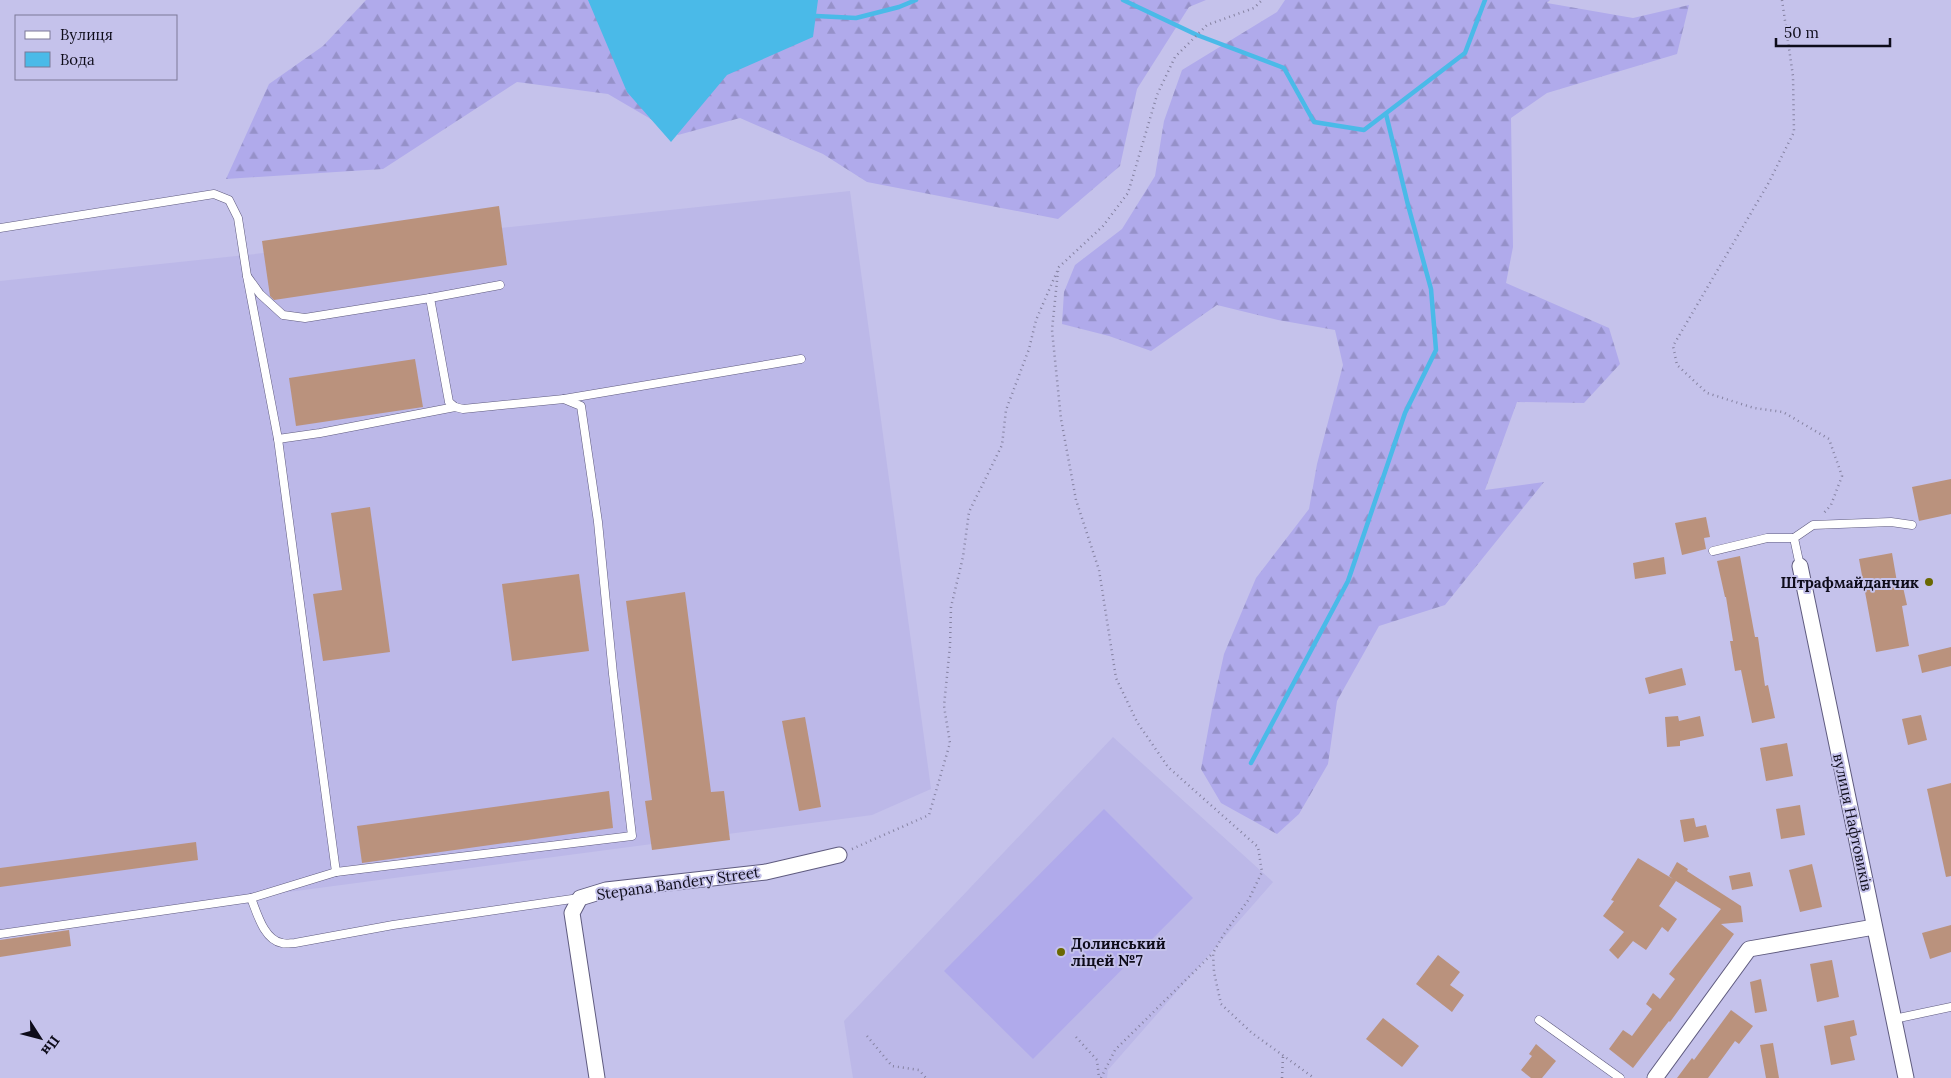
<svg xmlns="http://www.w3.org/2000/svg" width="1951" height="1078" viewBox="0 0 1951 1078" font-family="Lora,serif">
  <defs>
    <pattern id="forest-firs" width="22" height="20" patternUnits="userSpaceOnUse" patternTransform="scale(1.25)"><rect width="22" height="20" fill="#b0aaeb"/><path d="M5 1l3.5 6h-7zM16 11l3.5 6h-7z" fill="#9691c9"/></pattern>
  </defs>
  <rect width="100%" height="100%" fill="#c5c2eb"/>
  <g fill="#bcb8e8">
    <polygon points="850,191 931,789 872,815 0,930 0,281"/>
    <polygon points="1113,737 1273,882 1108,1070 1107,1078 853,1078 844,1021"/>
  </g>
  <g fill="url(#forest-firs)">
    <polygon points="366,0 1206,0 1189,7 1137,89 1120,166 1058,219 867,182 823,154 740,118 678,135 608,94 517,82 383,169 226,179 269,84 323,46"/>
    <polygon points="1285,0 1550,0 1547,3 1633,18 1689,5 1677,54 1547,93 1511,118 1513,247 1506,283 1609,328 1620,364 1584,403 1517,402 1485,490 1544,482 1445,605 1379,626 1337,701 1328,764 1299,814 1277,834 1221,803 1201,769 1212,709 1224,654 1256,578 1309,509 1317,464 1343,365 1335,330 1278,320 1217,305 1151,351 1109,336 1062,324 1064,292 1075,265 1122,229 1155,176 1164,121 1182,70 1277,12"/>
  </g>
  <polygon fill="#b0aaeb" points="1104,809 1193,898 1033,1059 944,971"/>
  <polygon fill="#4abae8" points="588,0 818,0 813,37 727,75 671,142 627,92"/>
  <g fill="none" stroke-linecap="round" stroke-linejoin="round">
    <g stroke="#4abae8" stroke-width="4.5">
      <polyline points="1123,0 1197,35 1284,68 1314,122 1364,130 1465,53 1485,0"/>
      <polyline points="816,16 856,18 899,7 916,0"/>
      <polyline points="1251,763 1348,581 1405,413 1436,350 1431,289 1408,205 1386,114"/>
    </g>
  </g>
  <g fill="#ba927d">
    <polygon points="499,206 507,265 274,300 270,296 262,241"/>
    <polygon points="415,359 423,407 296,426 289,378"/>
    <polygon points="1951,479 1951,514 1919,521 1912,487"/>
    <polygon points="370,507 390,652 323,661 313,594 342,590 331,513"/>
    <polygon points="1706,517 1710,537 1704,538 1706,549 1682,555 1675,523"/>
    <polygon points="1892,553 1898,588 1903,587 1907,605 1902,606 1909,646 1876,652 1859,559"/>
    <polygon points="1740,556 1755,637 1758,637 1765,686 1768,685 1775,718 1752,723 1741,670 1735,671 1730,641 1733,641 1726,597 1725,597 1717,561"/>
    <polygon points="1664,557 1666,574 1635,579 1633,563"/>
    <polygon points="579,574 589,651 512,661 502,584"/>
    <polygon points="685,592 711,792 724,791 730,840 652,850 645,801 652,800 626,601"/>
    <polygon points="1951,647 1951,666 1922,673 1918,655"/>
    <polygon points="1682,668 1686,685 1649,694 1645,678"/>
    <polygon points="1921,715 1927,740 1908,745 1902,719"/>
    <polygon points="1678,716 1679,721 1700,716 1704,736 1680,741 1680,746 1667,747 1665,717"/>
    <polygon points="805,717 821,807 799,811 782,721"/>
    <polygon points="1787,743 1793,776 1766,781 1760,748"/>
    <polygon points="1951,783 1951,876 1946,877 1927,789"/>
    <polygon points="609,791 613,828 362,863 357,826"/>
    <polygon points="1800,805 1805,835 1781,839 1776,809"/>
    <polygon points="1694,818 1696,827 1706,825 1709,837 1684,842 1680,820"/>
    <polygon points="196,842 198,860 0,887 0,868"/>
    <polygon points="1638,858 1673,879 1669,876 1677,862 1688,869 1687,871 1741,906 1743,922 1721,924 1734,934 1670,1022 1669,1021 1633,1068 1609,1049 1623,1030 1632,1036 1652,1009 1646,1004 1653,993 1660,999 1675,979 1669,974 1721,909 1676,881 1659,906 1677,919 1668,932 1662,927 1646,950 1633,941 1618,959 1609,950 1624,932 1603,916 1614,901 1611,900"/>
    <polygon points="1812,864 1822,907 1800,912 1789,870"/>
    <polygon points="1750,872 1753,886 1732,890 1729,876"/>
    <polygon points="1951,925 1951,952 1930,959 1922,933"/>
    <polygon points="69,930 71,946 0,957 0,940"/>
    <polygon points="1438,955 1460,972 1450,985 1464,995 1452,1012 1416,984"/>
    <polygon points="1832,960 1839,997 1817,1002 1810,964"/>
    <polygon points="1761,979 1767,1011 1755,1013 1750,982"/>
    <polygon points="1731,1010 1753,1026 1739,1044 1735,1041 1708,1078 1677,1078 1692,1058 1694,1060"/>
    <polygon points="1383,1018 1419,1046 1402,1067 1366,1039"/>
    <polygon points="1854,1020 1857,1035 1850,1037 1855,1060 1831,1065 1824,1026"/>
    <polygon points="1773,1043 1779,1078 1766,1078 1760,1045"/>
    <polygon points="1536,1044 1556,1061 1542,1078 1531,1078 1521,1070 1532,1056 1529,1054"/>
  </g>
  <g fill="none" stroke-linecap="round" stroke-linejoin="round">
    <g stroke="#5f5b7f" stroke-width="9">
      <g id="lane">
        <polyline points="0,228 214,194 229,200 238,218 247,276 278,439 336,872"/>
        <polyline points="247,276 260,294 283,315 305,318 430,298 449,402 455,407 463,409 564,399 581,406 598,522 613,674 632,836 336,872 251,898"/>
        <polyline points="430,298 500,285"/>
        <polyline points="564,399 801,359"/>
        <polyline points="278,439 320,433 455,407"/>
        <polyline points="1713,551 1767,538 1794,538"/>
        <polyline points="1800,566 1794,538 1813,525 1891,522 1912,525"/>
        <path d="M 0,934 L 251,898 C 257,913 264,940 282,943 C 286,944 291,943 295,943 L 393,925 L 579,898"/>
        <polyline points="1894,1019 1951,1007"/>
        <polyline points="1539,1020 1620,1078"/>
      </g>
    </g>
    <g stroke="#5f5b7f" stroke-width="17">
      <g id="street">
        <polyline points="1800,566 1906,1078"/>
        <polyline points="597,1078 572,913 580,898 606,890 766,872 839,855"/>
        <polyline points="1655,1078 1749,949 1874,927"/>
      </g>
    </g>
    <g stroke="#8582a1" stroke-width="2.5" stroke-dasharray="1 4" stroke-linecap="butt">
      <polyline points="1782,0 1793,76 1794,132 1768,184 1673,346 1677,365 1707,393 1754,408 1783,412 1829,439 1842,476 1831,505 1823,514"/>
      <polyline points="1058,271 1052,330 1061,419 1076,500 1099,570 1116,678 1137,722 1168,767 1258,847 1262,872 1249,899 1224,934 1213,953 1214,972 1221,1004 1252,1033 1314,1078"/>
      <polyline points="852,849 929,815 950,743 944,706 950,646 951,607 963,557 969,512 1002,445 1006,410 1029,349 1036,320 1059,267 1103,226 1128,193 1157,95 1175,57 1207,25 1254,8 1262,0"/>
      <polyline points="867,1036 892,1066 919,1070 926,1078"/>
      <polyline points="1076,1037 1097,1060 1099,1078"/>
      <polyline points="1101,1078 1115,1050 1213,953"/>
      <polyline points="1282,1078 1283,1056"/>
    </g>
    <use href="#lane" stroke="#fff" stroke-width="8"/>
    <use href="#street" stroke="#fff" stroke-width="15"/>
  </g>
  <g fill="#6a6801" stroke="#c5c2eb" stroke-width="2">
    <circle cx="1929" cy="582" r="5"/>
    <circle cx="1061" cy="952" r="5"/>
  </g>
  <g text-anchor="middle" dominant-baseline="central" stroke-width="4" stroke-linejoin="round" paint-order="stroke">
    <g font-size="15" font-weight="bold" fill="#0e0c1a" stroke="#c5c2eb" text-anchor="end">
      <text x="1919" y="582">Штрафмайданчик</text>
      <text x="1071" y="943" text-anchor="start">Долинський<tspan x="1071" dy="17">ліцей №7</tspan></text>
    </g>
    <g font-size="15" fill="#0e0c1a" stroke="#c5c2eb">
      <text transform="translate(1853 822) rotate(78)">вулиця Нафтовиків</text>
      <text transform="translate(678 883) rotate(-8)">Stepana Bandery Street</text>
    </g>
  </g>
  <rect x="15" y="15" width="162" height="65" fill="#c5c2eb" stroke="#7c7997"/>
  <rect x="25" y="31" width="25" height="8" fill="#ffffff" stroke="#7c7997"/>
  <text x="60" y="40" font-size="15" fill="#0e0c1a">Вулиця</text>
  <rect x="25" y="52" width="25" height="15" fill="#4abae8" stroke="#7c7997"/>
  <text x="60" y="65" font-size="15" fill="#0e0c1a">Вода</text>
  <g transform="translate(40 1038) rotate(126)" stroke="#c5c2eb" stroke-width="4" paint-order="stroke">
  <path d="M0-4L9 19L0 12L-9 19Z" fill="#0e0c1a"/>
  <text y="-8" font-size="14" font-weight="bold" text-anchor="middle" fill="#0e0c1a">Пн</text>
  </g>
  <path d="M1776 38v8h114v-8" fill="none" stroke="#0e0c1a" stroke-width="2.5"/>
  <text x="1784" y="38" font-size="15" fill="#0e0c1a" stroke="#c5c2eb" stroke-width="4" paint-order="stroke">50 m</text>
</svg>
